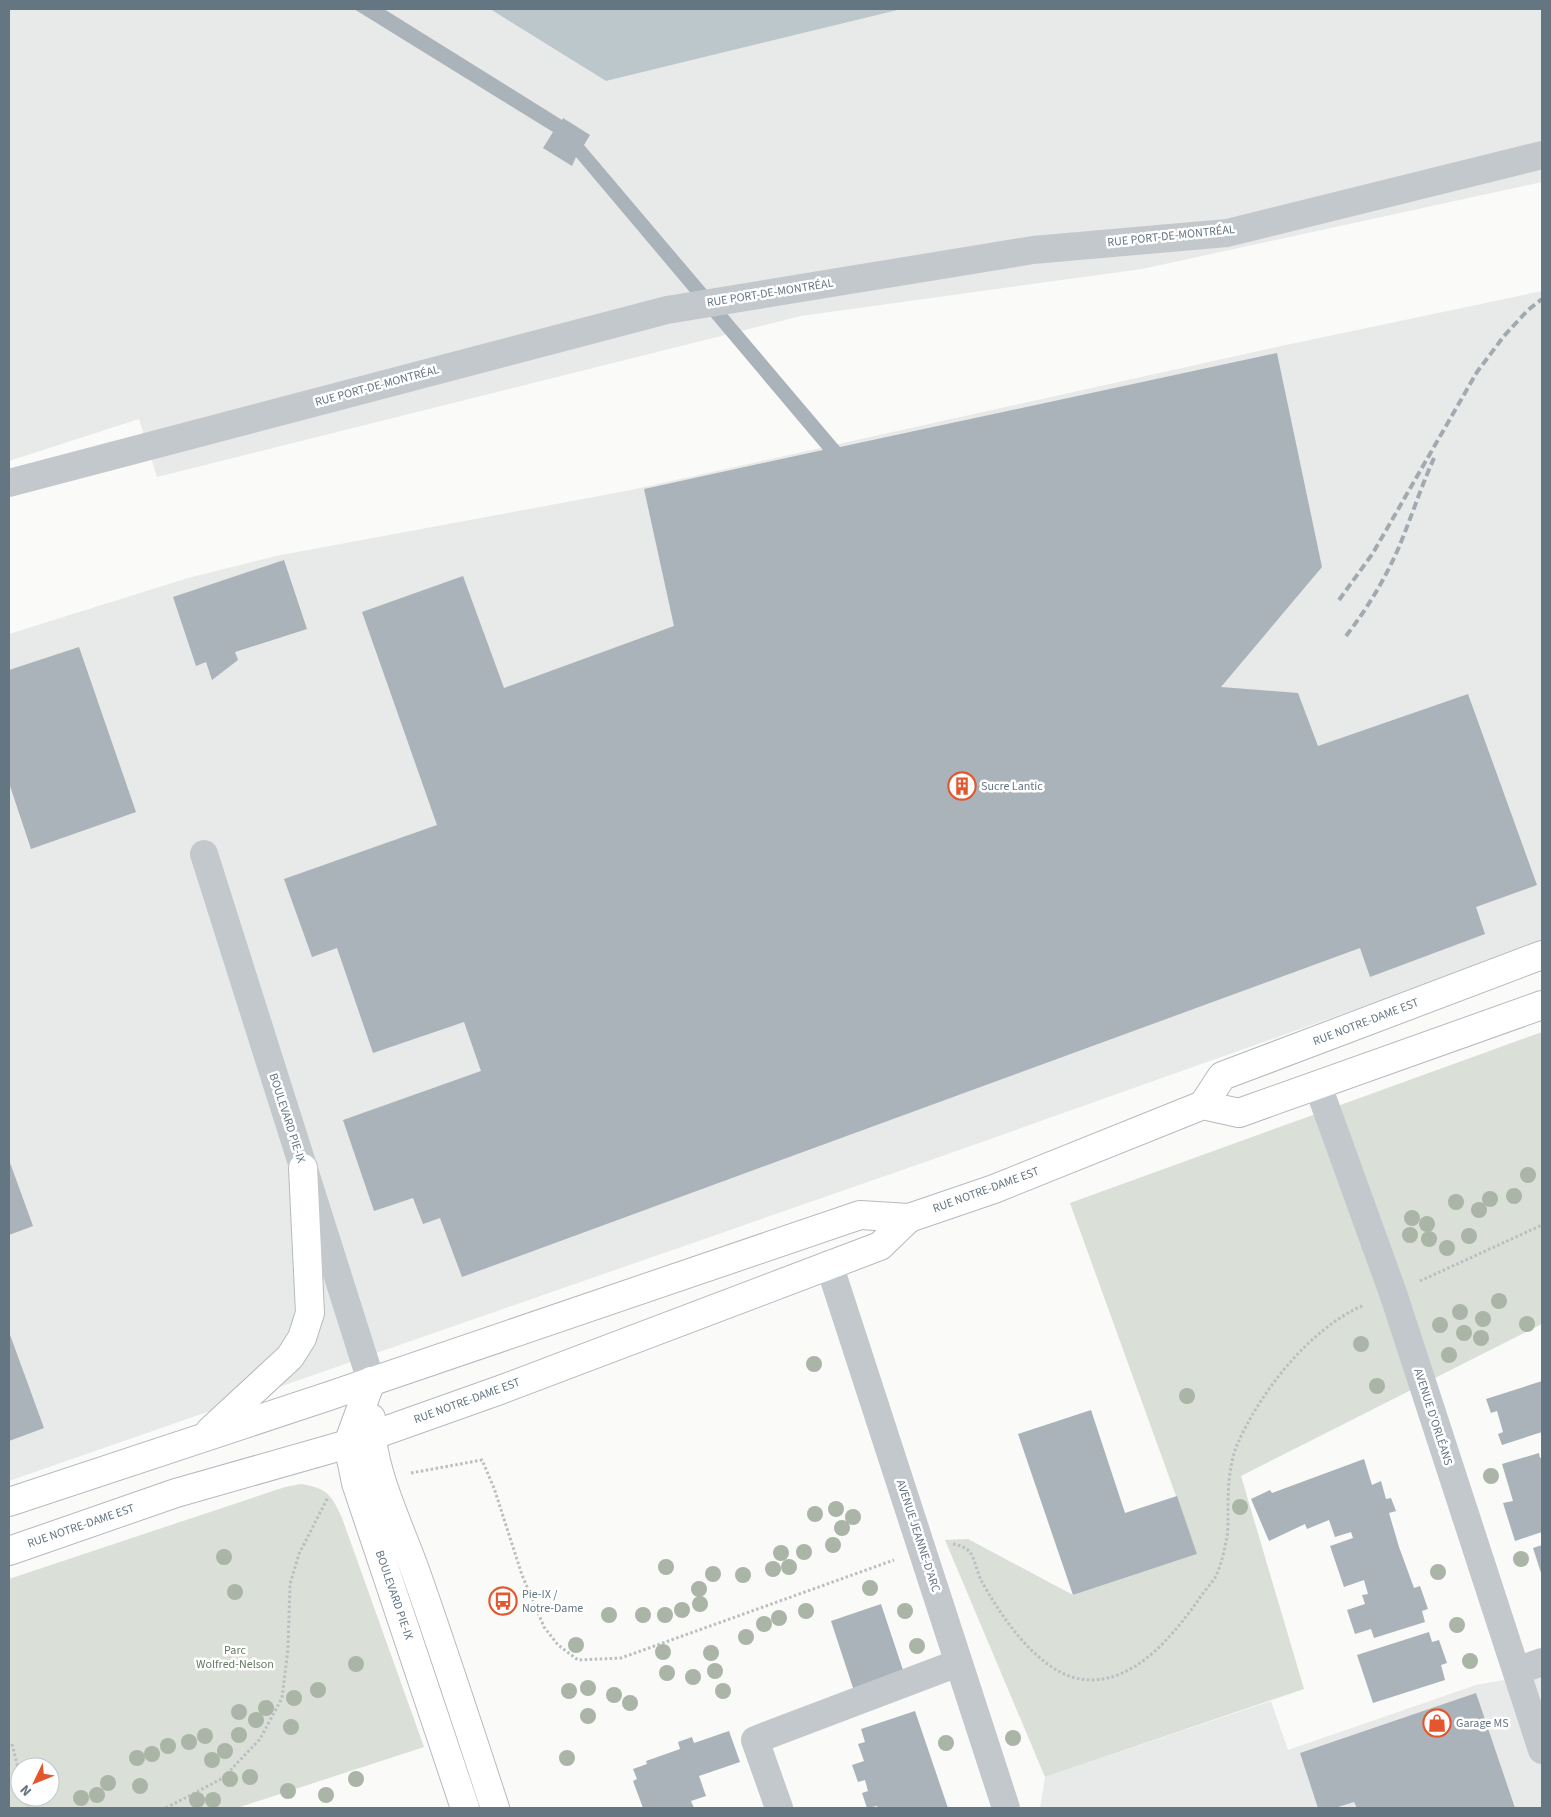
<svg xmlns="http://www.w3.org/2000/svg" width="1551" height="1817" viewBox="0 0 1551 1817" font-family="'Source Sans 3',sans-serif">
  <rect width="100%" height="100%" fill="#fafaf8"/>
  <g fill="#e8e9e9">
    <polygon points="9,9 490,9 606,81 902,9 1542,9 1542,182 1142,269 801,316 157,477 139,419 9,461"/>
    <polygon points="1542,291 1542,940 1365,1006 931,1160 9,1481 9,634 188,578 276,556 626,491 1286,345"/>
    <polygon points="1542,1673 1542,1808 1040,1808 1045,1777 1271,1701 1288,1750 1476,1685"/>
  </g>
  <g fill="#dadfd7" fill-rule="evenodd">
    <polygon points="1542,1032 1542,1324 1241,1476 1304,1689 1045,1777 945,1540 968,1539 1073,1595 1197,1554 1070,1203"/>
    <path d="M 301,1484 C 327,1488 332,1495 342,1518 L 424,1747 L 237,1808 L 9,1808 L 9,1579 L 285,1487 ZM 20,1767 L 50,1767 L 50,1797 L 20,1797 Z"/>
  </g>
  <polygon fill="#bbc7cb" points="490,9 902,9 606,81"/>
  <g fill="#aab3b9">
    <polygon points="354,9 384,9 562,120 563,118 590,135 584,145 840,447 1277,353 1322,567 1221,687 1298,693 1318,746 1468,694 1537,885 1476,907 1485,934 1370,977 1360,948 462,1277 440,1218 423,1224 413,1198 374,1211 343,1120 481,1071 464,1022 373,1053 337,948 312,957 284,879 437,825 362,612 463,576 504,688 674,626 644,489 823,450 576,157 572,166 543,148 553,132"/>
    <polygon points="284,560 307,629 235,652 238,660 212,680 206,662 196,666 173,597"/>
    <polygon points="79,647 136,812 31,849 9,783 9,670"/>
    <polygon points="9,1160 33,1226 9,1235"/>
    <polygon points="9,1332 44,1428 9,1441"/>
    <polygon points="1542,1381 1542,1432 1502,1445 1498,1434 1503,1432 1497,1411 1491,1413 1486,1399"/>
    <polygon points="1091,1410 1125,1513 1177,1496 1197,1554 1073,1595 1018,1434"/>
    <polygon points="1539,1453 1540,1458 1542,1457 1542,1532 1515,1541 1503,1503 1513,1501 1502,1464"/>
    <polygon points="1364,1459 1372,1485 1381,1481 1386,1499 1391,1498 1396,1511 1389,1513 1399,1547 1414,1588 1420,1586 1428,1609 1422,1611 1425,1622 1374,1638 1371,1629 1355,1634 1347,1610 1365,1604 1362,1595 1368,1594 1364,1580 1344,1587 1330,1546 1353,1538 1351,1532 1335,1537 1329,1520 1307,1529 1305,1524 1269,1541 1251,1499 1270,1490 1272,1493"/>
    <polygon points="1542,1545 1542,1576 1533,1548"/>
    <polygon points="881,1604 904,1673 854,1691 831,1621"/>
    <polygon points="1429,1632 1432,1642 1439,1640 1447,1663 1441,1665 1445,1680 1373,1703 1357,1655"/>
    <polygon points="1476,1693 1515,1808 1357,1808 1354,1802 1335,1808 1318,1808 1300,1753"/>
    <polygon points="915,1711 948,1808 878,1808 877,1806 867,1808 862,1793 868,1791 865,1780 858,1782 852,1765 864,1761 858,1744 865,1742 861,1729"/>
    <polygon points="729,1731 740,1762 699,1776 706,1796 691,1801 694,1808 643,1808 633,1781 637,1779 633,1769 647,1764 646,1761 680,1749 678,1742 692,1737 694,1743"/>
  </g>
  <g fill="none" stroke-linecap="round" stroke-linejoin="round">
    <g stroke="#b5babe" stroke-width="30">
      <g id="major">
        <polyline points="1203,1105 1222,1076 1542,955"/>
        <polyline points="371,1381 348,1444 356,1483 465,1808"/>
        <path d="M 371,1418 C 369,1466 399,1525 415,1570 C 443,1649 469,1729 495,1808"/>
        <polyline points="210,1431 290,1357 302,1338 310,1313 303,1168"/>
        <polyline points="9,1502 326,1397 860,1215 909,1218 994,1189 1203,1105 1239,1113 1542,1005"/>
        <polyline points="9,1551 176,1493 348,1444 500,1390 880,1246 909,1218"/>
      </g>
    </g>
    <g stroke="#bbbfc2" stroke-width="3" stroke-dasharray="2.5 2.5" stroke-linecap="butt">
      <polyline points="1420,1281 1542,1225"/>
      <polyline points="411,1473 482,1460 494,1488 522,1575 544,1627 558,1645 578,1660 621,1658 894,1560"/>
      <path d="M 953,1544 C 959,1545 965,1547 970,1552 C 975,1559 977,1572 981,1580 C 1000,1615 1037,1671 1080,1679 C 1131,1687 1170,1639 1197,1602 C 1202,1594 1209,1586 1215,1578 C 1220,1568 1224,1553 1226,1542 C 1228,1534 1228,1524 1228,1516 C 1228,1493 1228,1467 1237,1445 C 1260,1392 1310,1328 1364,1305"/>
      <polyline points="12,1744 20,1776"/>
      <polyline points="25,1797 28,1808"/>
      <polyline points="166,1808 223,1778 260,1739 282,1698 288,1649 290,1584 299,1554 328,1497"/>
    </g>
    <g stroke="#c3c8cc" stroke-width="28">
      <polyline points="9,483 667,310 1033,250 1227,233 1542,155"/>
      <polyline points="204,854 371,1381"/>
      <polyline points="1318,1086 1393,1293 1542,1750"/>
      <polyline points="829,1264 1006,1808"/>
      <polyline points="1517,1671 1542,1662"/>
      <polyline points="779,1808 755,1740 958,1663"/>
    </g>
    <use href="#major" stroke="#fff" stroke-width="28"/>
    <g stroke="#a2aab0" stroke-width="4" stroke-dasharray="8 4" stroke-linecap="butt">
      <polyline points="1339,600 1373,553 1477,372 1504,336 1528,310 1542,299"/>
      <path d="M 1346,636 C 1367,609 1385,579 1399,547 C 1411,518 1421,487 1434,458"/>
    </g>
  </g>
  <g fill="#aab4a7">
    <circle cx="1528" cy="1175" r="8"/>
    <circle cx="1514" cy="1196" r="8"/>
    <circle cx="1490" cy="1199" r="8"/>
    <circle cx="1456" cy="1202" r="8"/>
    <circle cx="1479" cy="1210" r="8"/>
    <circle cx="1412" cy="1218" r="8"/>
    <circle cx="1427" cy="1224" r="8"/>
    <circle cx="1410" cy="1235" r="8"/>
    <circle cx="1469" cy="1236" r="8"/>
    <circle cx="1429" cy="1239" r="8"/>
    <circle cx="1447" cy="1248" r="8"/>
    <circle cx="1499" cy="1301" r="8"/>
    <circle cx="1460" cy="1312" r="8"/>
    <circle cx="1483" cy="1319" r="8"/>
    <circle cx="1527" cy="1324" r="8"/>
    <circle cx="1440" cy="1325" r="8"/>
    <circle cx="1464" cy="1333" r="8"/>
    <circle cx="1481" cy="1338" r="8"/>
    <circle cx="1361" cy="1344" r="8"/>
    <circle cx="1449" cy="1355" r="8"/>
    <circle cx="814" cy="1364" r="8"/>
    <circle cx="1377" cy="1386" r="8"/>
    <circle cx="1187" cy="1396" r="8"/>
    <circle cx="1491" cy="1476" r="8"/>
    <circle cx="1240" cy="1507" r="8"/>
    <circle cx="836" cy="1509" r="8"/>
    <circle cx="815" cy="1514" r="8"/>
    <circle cx="853" cy="1517" r="8"/>
    <circle cx="842" cy="1528" r="8"/>
    <circle cx="833" cy="1545" r="8"/>
    <circle cx="804" cy="1552" r="8"/>
    <circle cx="781" cy="1553" r="8"/>
    <circle cx="224" cy="1557" r="8"/>
    <circle cx="1521" cy="1559" r="8"/>
    <circle cx="666" cy="1567" r="8"/>
    <circle cx="789" cy="1567" r="8"/>
    <circle cx="773" cy="1569" r="8"/>
    <circle cx="1438" cy="1572" r="8"/>
    <circle cx="713" cy="1574" r="8"/>
    <circle cx="743" cy="1575" r="8"/>
    <circle cx="870" cy="1588" r="8"/>
    <circle cx="699" cy="1589" r="8"/>
    <circle cx="235" cy="1592" r="8"/>
    <circle cx="700" cy="1604" r="8"/>
    <circle cx="682" cy="1610" r="8"/>
    <circle cx="806" cy="1611" r="8"/>
    <circle cx="905" cy="1611" r="8"/>
    <circle cx="609" cy="1615" r="8"/>
    <circle cx="643" cy="1615" r="8"/>
    <circle cx="665" cy="1615" r="8"/>
    <circle cx="779" cy="1618" r="8"/>
    <circle cx="764" cy="1624" r="8"/>
    <circle cx="1457" cy="1625" r="8"/>
    <circle cx="746" cy="1637" r="8"/>
    <circle cx="576" cy="1645" r="8"/>
    <circle cx="917" cy="1646" r="8"/>
    <circle cx="663" cy="1652" r="8"/>
    <circle cx="711" cy="1653" r="8"/>
    <circle cx="1470" cy="1661" r="8"/>
    <circle cx="356" cy="1664" r="8"/>
    <circle cx="715" cy="1671" r="8"/>
    <circle cx="667" cy="1673" r="8"/>
    <circle cx="693" cy="1677" r="8"/>
    <circle cx="588" cy="1688" r="8"/>
    <circle cx="318" cy="1690" r="8"/>
    <circle cx="569" cy="1691" r="8"/>
    <circle cx="723" cy="1691" r="8"/>
    <circle cx="614" cy="1695" r="8"/>
    <circle cx="294" cy="1698" r="8"/>
    <circle cx="630" cy="1703" r="8"/>
    <circle cx="266" cy="1708" r="8"/>
    <circle cx="239" cy="1712" r="8"/>
    <circle cx="588" cy="1716" r="8"/>
    <circle cx="256" cy="1720" r="8"/>
    <circle cx="291" cy="1727" r="8"/>
    <circle cx="239" cy="1735" r="8"/>
    <circle cx="205" cy="1736" r="8"/>
    <circle cx="1013" cy="1738" r="8"/>
    <circle cx="189" cy="1742" r="8"/>
    <circle cx="946" cy="1743" r="8"/>
    <circle cx="168" cy="1746" r="8"/>
    <circle cx="225" cy="1751" r="8"/>
    <circle cx="152" cy="1754" r="8"/>
    <circle cx="137" cy="1758" r="8"/>
    <circle cx="567" cy="1758" r="8"/>
    <circle cx="212" cy="1760" r="8"/>
    <circle cx="250" cy="1777" r="8"/>
    <circle cx="230" cy="1779" r="8"/>
    <circle cx="356" cy="1779" r="8"/>
    <circle cx="108" cy="1783" r="8"/>
    <circle cx="140" cy="1786" r="8"/>
    <circle cx="288" cy="1791" r="8"/>
    <circle cx="97" cy="1795" r="8"/>
    <circle cx="326" cy="1795" r="8"/>
    <circle cx="81" cy="1798" r="8"/>
    <circle cx="197" cy="1800" r="8"/>
    <circle cx="213" cy="1800" r="8"/>
  </g>
  <defs>
    <g id="building-ring" transform="scale(1.4375)"><circle r="9.5" fill="#fff" stroke="#e4572e" stroke-width="1.5"/><path d="M-4-6H4V6H1V3H-1V6H-4ZM-2.5-4.3h1.7v1.8h-1.7ZM.8-4.3h1.7v1.8H.8ZM-2.5-1h1.7V.8h-1.7ZM.8-1h1.7V.8H.8Z" fill="#e4572e"/></g>
    <g id="bus-ring" transform="scale(1.4375)"><circle r="9.5" fill="#fff" stroke="#e4572e" stroke-width="1.5"/><path d="M-5-6H5V4H4V6H2V4H-2V6H-4V4H-5ZM-3.5-4V0h7V-4ZM-3.5 1.2v1.5H-2V1.2ZM2 1.2v1.5H3.5V1.2Z" fill="#e4572e"/></g>
    <g id="shop-ring" transform="scale(1.4375)"><circle r="9.5" fill="#fff" stroke="#e4572e" stroke-width="1.5"/><path d="M-5-2.5h2.3a2.7 3.5 0 0 1 5.4 0H5L5.5 6h-11ZM-1.5-2.5h3a1.5 2.3 0 0 0-3 0Z" fill="#e4572e"/></g>
  </defs>
  <g fill-rule="evenodd">
    <use href="#building-ring" x="962" y="786"/>
    <use href="#bus-ring" x="503" y="1601"/>
    <use href="#shop-ring" x="1437" y="1723"/>
  </g>
  <g text-anchor="middle" dominant-baseline="central" stroke-width="5" stroke-linejoin="round" paint-order="stroke">
    <g font-size="12" fill="#657683" stroke="#fff">
      <text transform="translate(1171 236) rotate(-6)">RUE PORT-DE-MONTRÉAL</text>
      <text transform="translate(770 293) rotate(-9)">RUE PORT-DE-MONTRÉAL</text>
      <text transform="translate(377 386) rotate(-15)">RUE PORT-DE-MONTRÉAL</text>
      <text transform="translate(1366 1022) rotate(-21)">RUE NOTRE-DAME EST</text>
      <text transform="translate(287 1118) rotate(72)">BOULEVARD PIE-IX</text>
      <text transform="translate(986 1190) rotate(-20)">RUE NOTRE-DAME EST</text>
      <text transform="translate(467 1401) rotate(-20)">RUE NOTRE-DAME EST</text>
      <text transform="translate(1433 1417) rotate(72)">AVENUE D'ORLÉANS</text>
      <text transform="translate(81 1526) rotate(-19)">RUE NOTRE-DAME EST</text>
      <text transform="translate(918 1536) rotate(72)">AVENUE JEANNE-D'ARC</text>
      <text transform="translate(394 1595) rotate(71)">BOULEVARD PIE-IX</text>
    </g>
    <g font-size="12" fill="#657683" stroke="#fff" text-anchor="start">
      <text x="981" y="786">Sucre Lantic</text>
      <text x="522" y="1594">Pie-IX /<tspan x="522" dy="14">Notre-Dame</tspan></text>
      <text x="1456" y="1723">Garage MS</text>
    </g>
    <g font-size="12" fill="#687a64" stroke="#fff">
      <text x="235" y="1650">Parc<tspan x="235" dy="14">Wolfred-Nelson</tspan></text>
    </g>
  </g>
  <rect width="1551" height="1817" fill="none" stroke="#657683" stroke-width="20"/>
  <g transform="translate(35 1782) rotate(227)"><circle r="24" fill="#ffffff" stroke="#c1c8cd"/>
  <path d="M0-4L9 19L0 12L-9 19Z" fill="#e4572e"/>
  <text y="-8" font-size="14" font-weight="bold" text-anchor="middle" fill="#657683">N</text>
  </g>
</svg>
